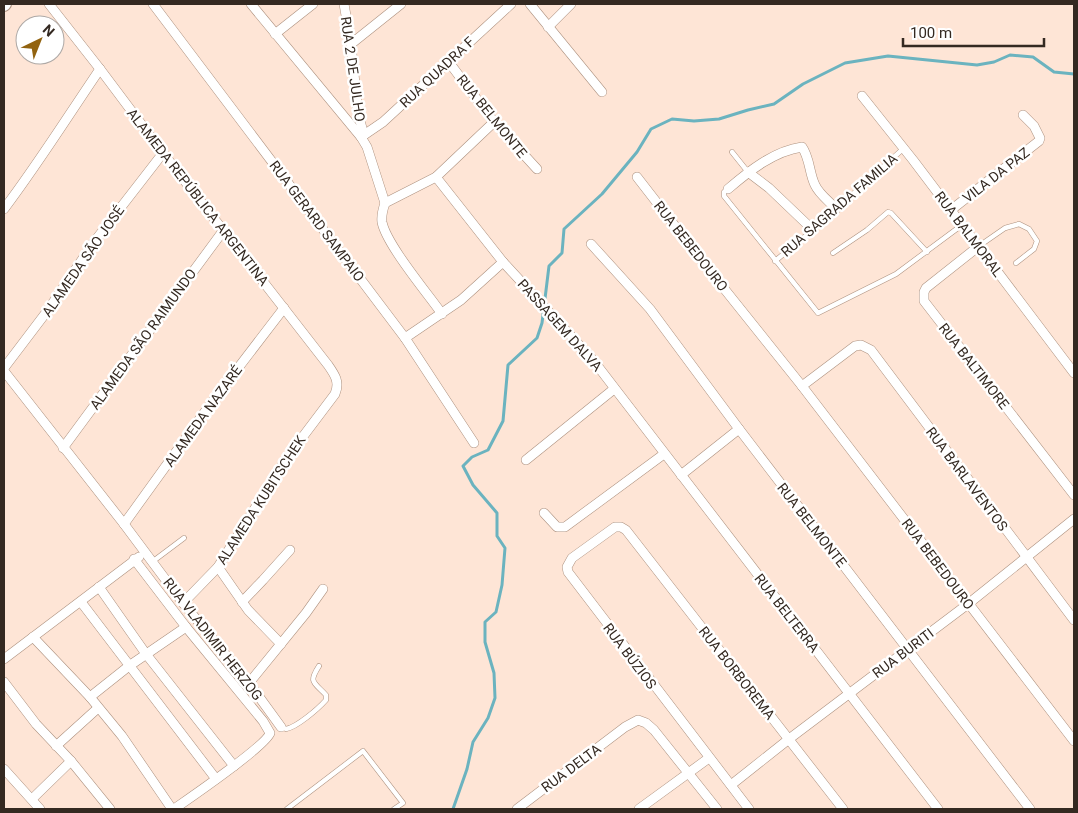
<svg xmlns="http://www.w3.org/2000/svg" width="1078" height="813" viewBox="0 0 1078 813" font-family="Roboto,sans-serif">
  <rect width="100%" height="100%" fill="#fee5d6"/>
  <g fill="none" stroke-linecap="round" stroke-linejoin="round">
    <polyline stroke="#6bb3bf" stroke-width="3" points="453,809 467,769 473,742 488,718 495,698 494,673 485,642 485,622 496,612 502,585 505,548 497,536 497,513 473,485 463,466 472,457 488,450 503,421 508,365 537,338 542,323 549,266 562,253 564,229 602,194 637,152 651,129 672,119 694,121 719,119 748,110 774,104 803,84 845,63 888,56 977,65 994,62 1010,55 1033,57 1054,72 1074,74"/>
    <g stroke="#ad917f" stroke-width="5.5">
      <g id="lane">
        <polyline points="732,152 748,172"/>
        <polyline points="728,189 724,192 724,196 818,313 896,274 962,225"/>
        <polyline points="979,246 1005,228 1019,224 1029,229 1037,241 1034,249 1016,263"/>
        <polyline points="833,253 867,230 888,212 891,213 927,252"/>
        <polyline points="775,261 813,230 904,148"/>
        <polyline points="152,562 184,538"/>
        <path d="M 281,727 L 286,729 C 297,727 318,709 326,700 L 326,695 C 314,682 308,683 319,666"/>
        <polyline points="287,809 363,751 403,803 394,809"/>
      </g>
    </g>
    <g stroke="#ad917f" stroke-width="10">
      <g id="street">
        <path d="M 49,4 L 100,69 L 163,153 L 328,365 C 335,375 340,382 335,394 L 286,459 L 218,567 L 183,603"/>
        <polyline points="153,4 405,338 474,443"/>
        <polyline points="251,4 361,137 367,147 385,203"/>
        <polyline points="344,4 351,44 358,114 364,135"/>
        <polyline points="530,4 602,92"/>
        <polyline points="548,27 571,4"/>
        <polyline points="275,34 313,4"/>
        <polyline points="351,44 401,4"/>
        <polyline points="448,61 494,122 537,169"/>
        <polyline points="862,96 913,160 1074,373"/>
        <polyline points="361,137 383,122 511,4"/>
        <polyline points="748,172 769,188 813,230"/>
        <polyline points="436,177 503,262 593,360 938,809"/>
        <polyline points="637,177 706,266 802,386"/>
        <path d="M 728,189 C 749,171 774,151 802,147 C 810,158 809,173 815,185 C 819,194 829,201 836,209"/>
        <polyline points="385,203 436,177 494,122"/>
        <path d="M 385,203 C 383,209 381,215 382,222 C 386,244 428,294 442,314"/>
        <path d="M 4,209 C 38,164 68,116 100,69"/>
        <polyline points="951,210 1039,141 1040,138 1034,126 1023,115"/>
        <polyline points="591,244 650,309 739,429 1030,809"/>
        <polyline points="979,246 926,288 924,292 924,301 1074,495"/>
        <polyline points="405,338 461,300 503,262"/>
        <polyline points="4,368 48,310 94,242 163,153"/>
        <polyline points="4,371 124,524 183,603 249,683 281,727"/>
        <polyline points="63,448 223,231"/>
        <polyline points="526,460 614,389"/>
        <polyline points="681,475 739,429"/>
        <polyline points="544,513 557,527 565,527 664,454"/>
        <polyline points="124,524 212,402 284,308"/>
        <path d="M 134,559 L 186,627 L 263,721 L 270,733 C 267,745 190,798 174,809"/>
        <polyline points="218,567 248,610 281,644"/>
        <polyline points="99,587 146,654 234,766"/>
        <polyline points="81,602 216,779"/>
        <polyline points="242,602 263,580 290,550"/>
        <polyline points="1074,620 871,350 861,345 855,346 802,386 1074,741"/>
        <polyline points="33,637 90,697 122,736 172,809"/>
        <polyline points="4,659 139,557"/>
        <polyline points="4,682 36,724 71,761 110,809"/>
        <polyline points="249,683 306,613 323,589"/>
        <polyline points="90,697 129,666 186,627"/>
        <polyline points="56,746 98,708"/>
        <polyline points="4,769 40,809"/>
        <polyline points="731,785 789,739 968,604 1074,519"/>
        <polyline points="32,799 71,761"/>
        <polyline points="517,809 625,727 638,720 646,723 654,730 717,809"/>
        <polyline points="639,809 709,758"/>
        <polyline points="749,809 568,572 567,567 572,558 615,527 621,527 626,530 843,809"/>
      </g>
    </g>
    <g stroke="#ad917f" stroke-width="14">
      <polyline id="primary" points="4,5 5,4"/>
    </g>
    <use href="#lane" stroke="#fff" stroke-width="4.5"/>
    <use href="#street" stroke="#fff" stroke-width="9"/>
    <use href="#primary" stroke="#fff" stroke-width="12"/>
  </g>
  <g text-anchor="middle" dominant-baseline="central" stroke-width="5" stroke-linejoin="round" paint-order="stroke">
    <g font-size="14" fill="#342921" stroke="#fff">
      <text transform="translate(353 69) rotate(82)">RUA 2 DE JULHO</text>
      <text transform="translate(437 72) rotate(-43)">RUA QUADRA F</text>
      <text transform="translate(492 116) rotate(51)">RUA BELMONTE</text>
      <text transform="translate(996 175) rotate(-38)">VILA DA PAZ</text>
      <text transform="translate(198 197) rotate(52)">ALAMEDA REPÚBLICA ARGENTINA</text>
      <text transform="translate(839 205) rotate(-41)">RUA SAGRADA FAMILIA</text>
      <text transform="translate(317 221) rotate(53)">RUA GERARD SAMPAIO</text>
      <text transform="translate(969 234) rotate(53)">RUA BALMORAL</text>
      <text transform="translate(691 246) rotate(52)">RUA BEBEDOURO</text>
      <text transform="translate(83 261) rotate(-55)">ALAMEDA SÃO JOSÉ</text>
      <text transform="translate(560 325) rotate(48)">PASSAGEM DALVA</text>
      <text transform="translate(143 339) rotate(-54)">ALAMEDA SÃO RAIMUNDO</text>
      <text transform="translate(974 366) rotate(52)">RUA BALTIMORE</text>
      <text transform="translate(203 416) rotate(-54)">ALAMEDA NAZARÉ</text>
      <text transform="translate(967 479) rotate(53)">RUA BARLAVENTOS</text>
      <text transform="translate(261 500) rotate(-57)">ALAMEDA KUBITSCHEK</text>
      <text transform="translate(812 525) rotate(52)">RUA BELMONTE</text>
      <text transform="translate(938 564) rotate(53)">RUA BEBEDOURO</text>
      <text transform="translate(787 613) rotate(52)">RUA BELTERRA</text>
      <text transform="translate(213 639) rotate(52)">RUA VLADIMIR HERZOG</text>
      <text transform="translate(903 653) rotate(-37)">RUA BURITI</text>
      <text transform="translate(630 656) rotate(53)">RUA BÚZIOS</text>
      <text transform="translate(737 673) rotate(52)">RUA BORBOREMA</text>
      <text transform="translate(571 768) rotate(-37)">RUA DELTA</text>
    </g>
  </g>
  <rect width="1078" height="813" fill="none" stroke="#342921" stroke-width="10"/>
  <g transform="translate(40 40) rotate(43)"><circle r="24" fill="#ffffff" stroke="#aea9a6"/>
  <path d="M0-4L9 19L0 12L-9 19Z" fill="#926310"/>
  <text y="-8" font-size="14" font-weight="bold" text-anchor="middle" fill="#342921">N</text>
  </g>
  <path d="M903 38v8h141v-8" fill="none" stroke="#342921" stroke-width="2.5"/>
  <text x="910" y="38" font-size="15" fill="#342921" stroke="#ffffff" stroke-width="4" paint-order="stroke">100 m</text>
</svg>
